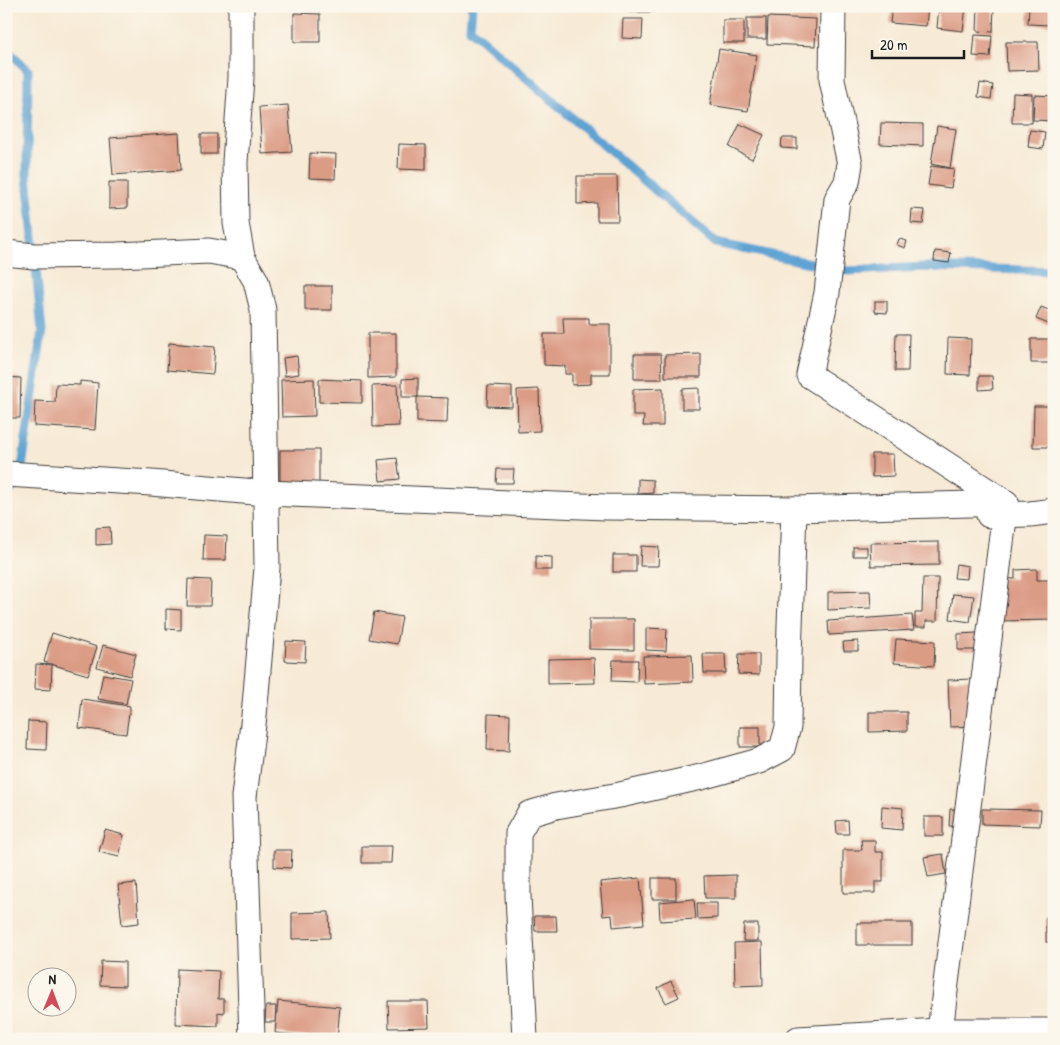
<svg xmlns="http://www.w3.org/2000/svg" width="1060" height="1045" viewBox="0 0 1060 1045" font-family="'Patrick Hand',sans-serif">
  <rect width="100%" height="100%" fill="#fbf7ec"/>
  <filter id="ink" filterUnits="userSpaceOnUse"><feTurbulence type="fractalNoise" baseFrequency=".02" numOctaves="2"/><feDisplacementMap in="SourceGraphic" scale="10" xChannelSelector="R" yChannelSelector="G"/><feConvolveMatrix kernelMatrix="1 2 1 2 8 2 1 2 1" color-interpolation-filters="sRGB"/></filter>
  <filter id="wash" filterUnits="userSpaceOnUse"><feTurbulence type="fractalNoise" baseFrequency=".0096" numOctaves="4" result="noise"/><feDisplacementMap in="SourceGraphic" scale="20" xChannelSelector="R" yChannelSelector="G"/><feGaussianBlur stdDeviation="1.12" result="paint"/><feColorMatrix in="noise" values="0 0 0 0 0 0 0 0 0 0 0 0 0 0 0 0 0 1.4 0 .05"/><feComposite in="paint" operator="in"/></filter>
  <g filter="url(#wash)">
    <rect width="100%" height="100%" fill="#f7ead6"/>
    <g fill="none" stroke-linecap="round" stroke-linejoin="round">
      <g stroke="#5ea3d3" stroke-width="9">
        <polyline points="472,6 470,29 716,243 848,271 924,267 1054,271"/>
        <polyline points="6,49 28,70 27,175 42,331 21,474 6,498"/>
      </g>
    </g>
    <g id="blocks">
      <g fill="#db9c86">
        <rect x="630" y="6" width="21" height="6"/>
        <polygon points="716,6 766,6 766,10 716,9"/>
        <polygon points="892,6 928,7 926,26 890,23"/>
        <polygon points="939,6 966,6 963,31 937,28"/>
        <polygon points="978,6 994,6 993,32 977,31"/>
        <polygon points="1029,6 1054,6 1054,31 1050,31 1050,25 1028,24"/>
        <polygon points="294,13 320,14 320,42 294,42"/>
        <polygon points="768,17 816,19 815,46 767,44"/>
        <rect x="747" y="18" width="19" height="21"/>
        <polygon points="623,19 643,19 642,39 622,38"/>
        <rect x="723" y="20" width="21" height="23"/>
        <polygon points="975,35 992,36 990,57 973,56"/>
        <polygon points="1006,42 1038,42 1039,70 1007,71"/>
        <polygon points="719,49 757,55 748,111 710,105"/>
        <polygon points="980,83 993,85 991,99 978,97"/>
        <polygon points="1013,93 1032,94 1032,123 1012,123"/>
        <polygon points="1034,95 1054,96 1054,121 1033,120"/>
        <polygon points="288,105 292,152 262,154 259,107"/>
        <polygon points="881,123 923,124 923,146 880,144"/>
        <polygon points="740,124 764,135 752,159 729,147"/>
        <polygon points="937,126 956,129 950,168 931,164"/>
        <polygon points="1030,130 1045,132 1043,149 1028,147"/>
        <polygon points="179,133 181,170 113,175 110,138"/>
        <rect x="201" y="134" width="16" height="20"/>
        <polygon points="782,138 797,138 797,149 781,148"/>
        <polygon points="399,144 426,145 426,170 398,169"/>
        <polygon points="310,153 336,154 335,179 309,178"/>
        <polygon points="931,166 954,169 951,188 928,185"/>
        <polygon points="577,176 617,176 618,221 597,221 597,203 577,204"/>
        <polygon points="109,182 127,182 127,208 109,209"/>
        <polygon points="912,209 925,210 923,224 911,223"/>
        <polygon points="899,239 907,241 905,248 897,245"/>
        <polygon points="935,251 951,253 949,263 934,261"/>
        <rect x="305" y="286" width="27" height="24"/>
        <polygon points="875,301 887,301 887,313 875,312"/>
        <polygon points="1041,307 1054,312 1054,319 1051,325 1036,319"/>
        <polygon points="563,318 589,318 589,324 610,324 610,374 591,374 591,384 572,385 572,374 565,374 565,366 544,365 544,334 564,334"/>
        <polygon points="368,333 396,333 396,377 368,378"/>
        <polygon points="896,334 909,334 908,371 895,371"/>
        <polygon points="948,338 971,339 970,375 947,374"/>
        <polygon points="1031,339 1054,339 1053,363 1031,363"/>
        <polygon points="169,343 215,347 213,374 167,370"/>
        <polygon points="634,354 661,354 662,379 634,379"/>
        <polygon points="701,354 701,377 665,377 665,355"/>
        <polygon points="297,356 299,374 285,376 283,358"/>
        <polygon points="979,376 992,376 993,389 979,390"/>
        <polygon points="6,377 21,378 20,418 6,418"/>
        <polygon points="418,378 418,397 402,397 402,379"/>
        <polygon points="314,379 315,416 282,417 281,380"/>
        <polygon points="319,379 362,381 362,403 319,402"/>
        <polygon points="80,381 98,383 95,430 34,426 35,401 55,402 56,384 80,385"/>
        <polygon points="397,385 399,426 373,427 372,386"/>
        <polygon points="488,386 512,387 512,407 487,406"/>
        <polygon points="663,388 663,426 643,426 644,416 633,416 633,389"/>
        <polygon points="699,388 699,409 682,409 682,389"/>
        <polygon points="539,389 540,431 518,432 517,390"/>
        <polygon points="417,397 448,398 447,423 417,422"/>
        <polygon points="1034,406 1054,406 1054,447 1033,447"/>
        <polygon points="280,450 319,450 319,491 280,490"/>
        <polygon points="872,454 893,454 894,476 872,477"/>
        <polygon points="397,458 400,479 380,481 378,460"/>
        <polygon points="497,469 514,469 513,483 496,483"/>
        <polygon points="638,479 653,480 653,493 638,494"/>
        <polygon points="110,527 111,544 96,545 96,528"/>
        <polygon points="204,535 227,536 226,560 203,560"/>
        <polygon points="939,542 939,565 871,566 870,543"/>
        <polygon points="641,546 659,547 658,566 640,566"/>
        <rect x="853" y="547" width="14" height="9"/>
        <rect x="613" y="555" width="23" height="17"/>
        <polygon points="536,556 552,557 552,570 536,570"/>
        <polygon points="956,564 968,566 967,579 954,578"/>
        <polygon points="1037,569 1037,580 1054,580 1054,620 997,621 998,578 1015,579 1015,570"/>
        <polygon points="923,578 938,578 937,621 926,621 926,627 915,627 915,613 922,613"/>
        <polygon points="188,579 211,580 210,606 187,606"/>
        <polygon points="870,591 871,608 828,610 828,592"/>
        <polygon points="953,594 974,596 970,622 950,619"/>
        <polygon points="166,609 181,610 181,630 166,629"/>
        <polygon points="374,612 402,617 397,644 369,639"/>
        <polygon points="912,615 914,630 829,635 828,621"/>
        <polygon points="589,619 634,619 634,650 589,649"/>
        <polygon points="646,628 667,629 666,651 646,650"/>
        <polygon points="52,633 97,647 88,675 44,662"/>
        <polygon points="977,633 977,650 958,650 958,634"/>
        <polygon points="896,639 935,641 934,666 894,663"/>
        <polygon points="286,641 306,642 305,662 285,661"/>
        <polygon points="858,641 858,651 844,651 843,642"/>
        <polygon points="103,645 136,654 130,676 97,667"/>
        <polygon points="703,654 725,654 726,673 704,673"/>
        <polygon points="739,654 759,654 759,675 738,674"/>
        <polygon points="692,655 693,682 644,684 643,656"/>
        <polygon points="594,658 595,683 548,684 548,659"/>
        <polygon points="613,660 638,660 637,682 612,681"/>
        <polygon points="36,664 52,665 51,690 35,689"/>
        <polygon points="103,674 131,679 126,704 98,699"/>
        <polygon points="972,679 974,726 950,727 948,680"/>
        <polygon points="82,699 130,706 126,734 79,728"/>
        <polygon points="869,712 907,712 907,731 869,732"/>
        <polygon points="488,714 510,715 509,751 487,750"/>
        <polygon points="28,721 47,722 46,750 27,749"/>
        <rect x="740" y="727" width="20" height="20"/>
        <polygon points="882,806 903,808 902,830 881,828"/>
        <polygon points="950,809 967,810 967,827 949,826"/>
        <polygon points="982,809 1041,810 1040,826 982,824"/>
        <rect x="924" y="817" width="19" height="19"/>
        <polygon points="848,820 849,834 837,834 836,821"/>
        <polygon points="105,830 124,835 119,857 99,852"/>
        <polygon points="861,840 875,840 875,852 883,852 883,882 875,882 875,893 843,893 843,850 862,850"/>
        <polygon points="362,846 392,846 391,863 362,863"/>
        <polygon points="274,850 292,850 291,868 274,867"/>
        <polygon points="943,854 946,874 928,877 924,857"/>
        <polygon points="736,875 736,898 705,898 704,876"/>
        <polygon points="640,878 644,924 613,927 612,915 603,916 600,882"/>
        <rect x="652" y="878" width="24" height="21"/>
        <polygon points="136,883 139,923 122,925 118,885"/>
        <polygon points="694,899 696,919 660,921 659,902"/>
        <polygon points="697,903 717,903 717,918 698,919"/>
        <polygon points="329,912 330,938 292,939 292,913"/>
        <polygon points="534,916 556,916 557,931 535,931"/>
        <rect x="1046" y="917" width="8" height="25"/>
        <rect x="857" y="923" width="55" height="22"/>
        <polygon points="744,924 758,924 758,941 743,941"/>
        <polygon points="762,942 763,985 735,986 734,943"/>
        <polygon points="101,961 125,962 125,986 100,985"/>
        <polygon points="177,969 219,971 218,999 224,999 224,1013 218,1012 218,1026 176,1024"/>
        <polygon points="671,981 679,997 666,1003 658,988"/>
        <polygon points="278,1001 340,1007 337,1039 275,1033"/>
        <polygon points="388,1001 428,1001 429,1027 389,1028"/>
        <polygon points="266,1006 276,1006 275,1022 265,1022"/>
      </g>
    </g>
  </g>
  <g filter="url(#ink)">
    <use href="#blocks" fill-opacity="0" stroke="#3d3b38" stroke-width="1"/>
    <g fill="none" stroke-linecap="round" stroke-linejoin="round">
      <g stroke="#3d3b38" stroke-width="27">
        <g id="street">
          <polyline points="241,6 241,78 235,162 236,223 242,257 256,281 263,310 267,568 254,716 244,797 252,1039"/>
          <polyline points="833,6 832,80 850,164 847,182 837,199 827,293 809,375 1006,503"/>
          <polyline points="6,253 34,256 117,255 209,251 242,257"/>
          <polyline points="6,474 151,483 266,493 606,507 794,509 1006,503"/>
          <polyline points="989,515 1030,514 1054,511"/>
          <polyline points="940,1031 1006,503"/>
          <polyline points="525,1039 518,895 518,833 529,814 556,806 620,795 701,777 759,761 782,749 788,727 789,656 794,509"/>
          <polyline points="798,1039 940,1031 1054,1031"/>
        </g>
      </g>
      <use href="#street" stroke="#fff" stroke-width="25"/>
    </g>
  </g>
  <rect width="1060" height="1045" fill="none" stroke="#fbf7ec" stroke-width="25"/>
  <g transform="translate(52 992) rotate(1)"><circle r="24" fill="#fbf7ec" stroke="#a29f99"/>
  <path d="M0-4L9 19L0 12L-9 19Z" fill="#d1495b"/>
  <text y="-8" font-size="14" font-weight="bold" text-anchor="middle" fill="#1c1c1c">N</text>
  </g>
  <path d="M872 50v8h92v-8" fill="none" stroke="#1c1c1c" stroke-width="2.5"/>
  <text x="880" y="50" font-size="15" fill="#1c1c1c" stroke="#fbf7ec" stroke-width="4" paint-order="stroke">20 m</text>
</svg>
